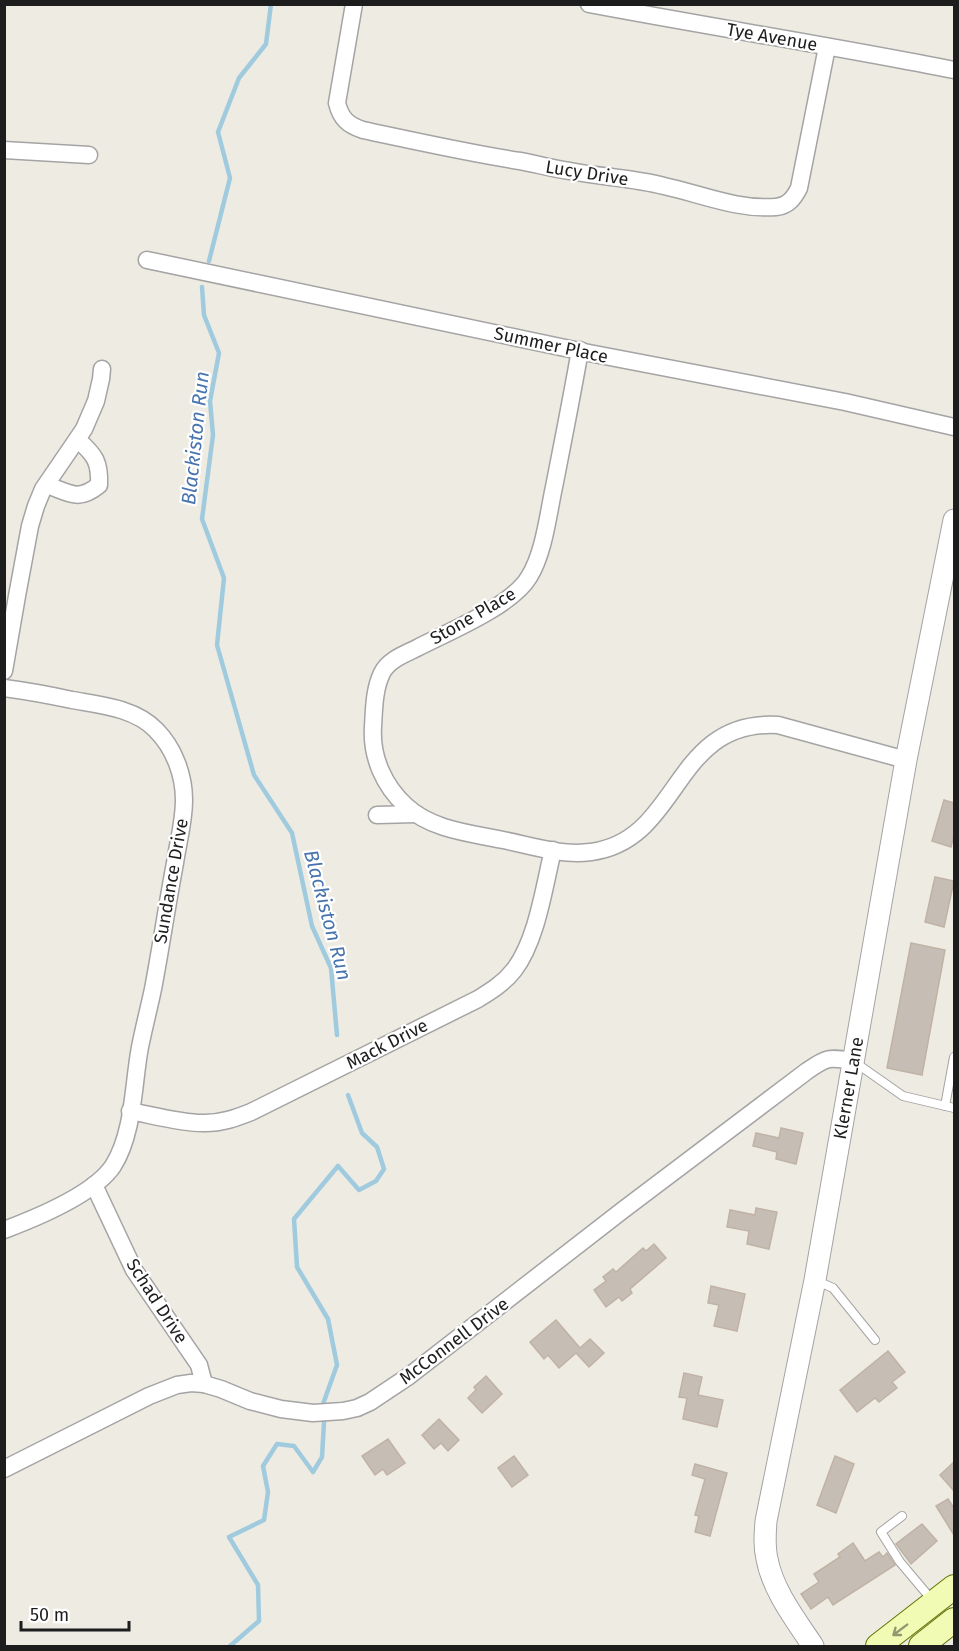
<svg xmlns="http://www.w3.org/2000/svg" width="959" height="1651" viewBox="0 0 959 1651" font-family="'Fira Sans',sans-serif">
  <rect width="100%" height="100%" fill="#eeebe2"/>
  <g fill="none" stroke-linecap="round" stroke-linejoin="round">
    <g stroke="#a0cbde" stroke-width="4.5">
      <polyline points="209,261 230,178 218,132 239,78 266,44 271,4"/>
      <polyline points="202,287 204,315 219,353 210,401 213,435 202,519 224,578 217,645 254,775 292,833 312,926 331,968 337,1035"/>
      <polyline points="323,1404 337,1365 328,1319 297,1267 294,1219 338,1166 359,1190 376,1181 384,1169 377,1147 362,1133 348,1095"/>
      <polyline points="230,1646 259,1621 258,1585 229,1537 264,1520 268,1492 263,1466 277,1444 294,1446 313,1472 322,1457 324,1422"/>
    </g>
  </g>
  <g fill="#c6beb5" stroke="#c0b2a4" stroke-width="1.5">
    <polygon points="944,800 954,803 954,835 951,847 932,841"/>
    <polygon points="935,877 954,881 944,927 925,922"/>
    <polygon points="911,943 945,950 922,1075 887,1068"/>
    <polygon points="781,1128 803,1133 796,1164 776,1159 777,1152 753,1146 756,1133 779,1138"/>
    <polygon points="756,1208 777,1212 769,1249 747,1244 749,1231 727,1227 730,1210 755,1215"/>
    <polygon points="654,1244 666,1258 630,1289 632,1293 622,1301 619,1297 606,1307 594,1290 606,1281 603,1277 613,1269 616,1272 643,1248 646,1251"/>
    <polygon points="711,1286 745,1294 737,1331 714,1326 719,1305 708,1303"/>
    <polygon points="556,1320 580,1348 590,1339 604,1353 589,1367 576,1353 559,1368 548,1355 544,1359 530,1342"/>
    <polygon points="888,1351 905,1372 892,1382 897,1388 879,1402 875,1398 857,1412 840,1390"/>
    <polygon points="684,1373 702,1377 698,1395 723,1400 717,1427 683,1419 687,1398 679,1397"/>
    <polygon points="486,1376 502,1394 482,1413 468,1398 476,1390 474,1387"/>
    <polygon points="439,1419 459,1440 448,1451 441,1443 434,1449 422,1435"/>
    <polygon points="388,1439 405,1463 387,1475 383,1469 375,1475 362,1456"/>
    <polygon points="514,1456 528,1475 512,1487 498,1468"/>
    <polygon points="835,1456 854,1464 836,1513 817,1505"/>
    <polygon points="954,1462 954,1491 940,1475"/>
    <polygon points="695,1464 727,1473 710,1536 695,1532 699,1516 695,1515 705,1479 692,1475"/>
    <polygon points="948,1499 954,1508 954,1535 936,1506"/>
    <polygon points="922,1524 937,1541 911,1564 896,1544"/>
    <polygon points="853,1543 865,1561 879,1552 883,1557 887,1553 895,1565 833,1605 828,1597 811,1609 801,1594 819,1582 814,1574 840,1557 838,1554"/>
  </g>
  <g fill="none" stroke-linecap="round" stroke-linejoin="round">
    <g stroke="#a4a4a4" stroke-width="10">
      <g id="service">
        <polyline points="856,1063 903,1096 954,1108"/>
        <polyline points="945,1106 954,1057"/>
        <polyline points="815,1280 833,1288 875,1340"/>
        <polyline points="902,1516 881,1532 900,1562 932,1600"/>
      </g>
    </g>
    <g stroke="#a4a4a4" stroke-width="19">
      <g id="minor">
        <path d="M 354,4 L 337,103 C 341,119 348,125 363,130 C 415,141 468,153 520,161 C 537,164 553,169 570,171 C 601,177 633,178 664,186 C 701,194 737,210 776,207 C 788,206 794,198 799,188 L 827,47"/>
        <path d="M 589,4 C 711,27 833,46 954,70"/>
        <polyline points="4,150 89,155"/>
        <polyline points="147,260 589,353 845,402 954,427"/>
        <path d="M 580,350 C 572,396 563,441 554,487 C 548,515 544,553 529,577 C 512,606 448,632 417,648 C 405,654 388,660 382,673 C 374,689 374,710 373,727 C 371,757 384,786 406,806 C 432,830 470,833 503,840 C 532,846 561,856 591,852 C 682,840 671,719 778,725 L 906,760"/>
        <path d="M 47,485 C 70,493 78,502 99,485 C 100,462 95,455 78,440"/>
        <polyline points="4,671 17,596 30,526 36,506 43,489 84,429 96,401 101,379 102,369"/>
        <path d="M 4,688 C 27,691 49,695 72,700 C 100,705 135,708 156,730 C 174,748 184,775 184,800 C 184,822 178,842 175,863 C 167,905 161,947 153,989 C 149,1008 144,1027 140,1047 C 133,1084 134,1133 113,1166 C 94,1194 36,1218 4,1230"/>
        <polyline points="377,815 416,814"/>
        <path d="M 130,1111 C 152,1115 184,1124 205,1123 C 222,1123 236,1118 251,1112 L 478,999 C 491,991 504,983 514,970 C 537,940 544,887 553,850"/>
        <polyline points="94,1185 134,1270 199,1365 204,1384"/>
        <path d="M 4,1469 L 149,1396 L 177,1385 L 191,1383 L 204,1384 L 221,1389 L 250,1401 L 281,1409 L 313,1413 L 343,1411 L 357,1408 L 370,1402 L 409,1376 L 623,1210 L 807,1071 C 827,1057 829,1057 853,1061"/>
      </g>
    </g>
    <g stroke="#a4a4a4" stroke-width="23">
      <g id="tertiary">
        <path id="s1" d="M 813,1646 C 796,1620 773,1591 767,1559 C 764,1546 765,1534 766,1521 L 815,1280 L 906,760 L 954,520"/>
      </g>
    </g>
    <g stroke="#607601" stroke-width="26">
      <g id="secondary">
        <polyline points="878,1646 954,1587"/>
        <polyline points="921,1646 954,1620"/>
      </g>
    </g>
    <use href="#service" stroke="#fff" stroke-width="8"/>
    <use href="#minor" stroke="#fff" stroke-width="16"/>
    <use href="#tertiary" stroke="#fff" stroke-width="21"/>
    <use href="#secondary" stroke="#f2fbb3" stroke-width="24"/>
  </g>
  <defs><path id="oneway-shaft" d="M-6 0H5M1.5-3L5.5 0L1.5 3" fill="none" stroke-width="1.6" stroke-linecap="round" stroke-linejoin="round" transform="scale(1.5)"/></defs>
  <use stroke="#929770" href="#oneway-shaft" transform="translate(900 1630) rotate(143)"/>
  <g text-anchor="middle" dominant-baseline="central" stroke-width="4.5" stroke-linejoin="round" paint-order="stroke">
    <g font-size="18" fill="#1d1d1d" stroke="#fff">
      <text transform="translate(772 37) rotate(10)">Tye Avenue</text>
      <text transform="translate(587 173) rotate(9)">Lucy Drive</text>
      <text transform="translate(551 345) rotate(12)">Summer Place</text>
      <text transform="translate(473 616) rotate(-30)">Stone Place</text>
      <text transform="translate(171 881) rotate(-80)">Sundance Drive</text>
      <text transform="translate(387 1044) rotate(-27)">Mack Drive</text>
      <text stroke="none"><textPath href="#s1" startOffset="578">Klerner Lane</textPath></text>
      <text transform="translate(157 1301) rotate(57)">Schad Drive</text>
      <text transform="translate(454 1341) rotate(-37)">McConnell Drive</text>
    </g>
    <g font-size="20" font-style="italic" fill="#4773ae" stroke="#fff">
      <text transform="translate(195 438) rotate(-84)">Blackiston Run</text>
      <text transform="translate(328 915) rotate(75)">Blackiston Run</text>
    </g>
  </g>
  <rect width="959" height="1651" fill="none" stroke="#1d1d1d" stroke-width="12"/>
  <path d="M21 1621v9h108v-9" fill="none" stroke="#1d1d1d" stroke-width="3"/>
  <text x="30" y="1621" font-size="18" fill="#1d1d1d" stroke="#ffffff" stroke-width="4.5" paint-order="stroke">50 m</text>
</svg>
